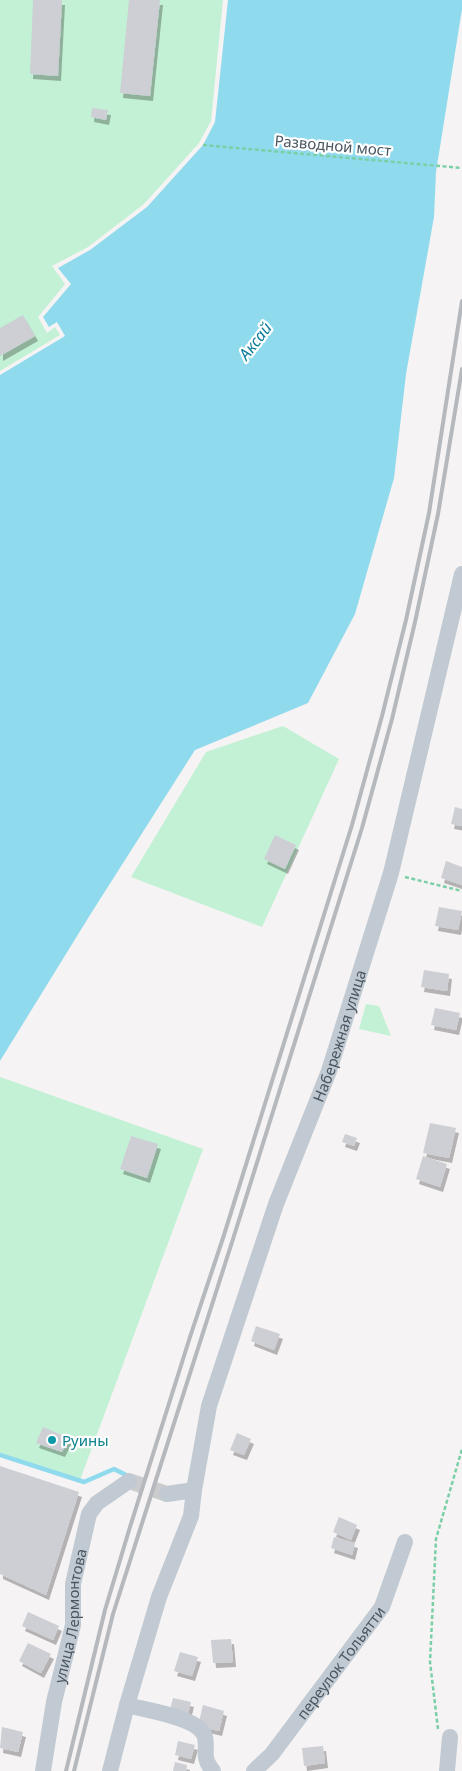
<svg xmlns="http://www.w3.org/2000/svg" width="462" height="1771" viewBox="0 0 462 1771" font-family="'Noto Sans',sans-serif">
  <defs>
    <filter id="shadow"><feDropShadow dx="3" dy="5" stdDeviation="0" flood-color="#0004"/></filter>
  </defs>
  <rect width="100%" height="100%" fill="#f5f3f3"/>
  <g fill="#c3f1d5">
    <polygon points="0,0 223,0 211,121 199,143 144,204 88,247 52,266 65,284 38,317 47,333 55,327 60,335 0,371"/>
    <polygon points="283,726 339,759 262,927 131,877 206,752"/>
    <polygon points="366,1004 379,1006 391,1036 359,1029"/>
    <polygon points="0,1077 203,1149 80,1480 0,1453"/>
  </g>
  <polygon fill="#90daee" points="228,0 462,0 462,9 436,172 434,217 406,374 394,478 355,614 308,703 195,750 90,915 0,1061 0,375 65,336 57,322 49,327 43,317 71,284 58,268 90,250 147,207 203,145 215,122"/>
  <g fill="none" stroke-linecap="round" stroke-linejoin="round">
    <polyline stroke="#90daee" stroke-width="4.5" points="0,1455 84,1482 114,1469 128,1476"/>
  </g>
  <g fill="#cdcfd5" filter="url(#shadow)">
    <polygon points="33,0 62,0 58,76 30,74"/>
    <polygon points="129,0 160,0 150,96 120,93"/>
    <polygon points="92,108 108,110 106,120 91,117"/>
    <polygon points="23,315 35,336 0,356 0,328"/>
    <polygon points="455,807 462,809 462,826 451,824"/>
    <polygon points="275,835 296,845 285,869 264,859"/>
    <polygon points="446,861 462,867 462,885 441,878"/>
    <polygon points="439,907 462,911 458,930 435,926"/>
    <polygon points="424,970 449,974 447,991 421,987"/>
    <polygon points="435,1008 460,1013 456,1030 431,1025"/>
    <polygon points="430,1123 456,1128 449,1158 423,1153"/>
    <polygon points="345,1134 357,1138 354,1146 342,1142"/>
    <polygon points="131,1136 158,1144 147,1178 120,1169"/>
    <polygon points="423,1156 447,1164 440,1187 416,1179"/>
    <polygon points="256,1326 280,1334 274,1350 251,1341"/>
    <polygon points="43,1427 69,1438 62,1452 36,1443"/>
    <polygon points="237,1433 251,1439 244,1455 230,1450"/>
    <polygon points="0,1466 79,1492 46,1595 0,1574"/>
    <polygon points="339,1517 357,1525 351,1540 333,1532"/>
    <polygon points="334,1537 355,1543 352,1555 331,1548"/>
    <polygon points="28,1612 59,1626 53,1640 22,1626"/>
    <polygon points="231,1639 233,1662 213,1663 211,1640"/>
    <polygon points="28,1643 51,1654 41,1673 19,1661"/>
    <polygon points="180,1652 198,1657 192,1676 174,1671"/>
    <polygon points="173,1698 191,1702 187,1718 169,1714"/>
    <polygon points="203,1705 224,1711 219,1731 198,1726"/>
    <polygon points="2,1727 23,1732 18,1752 0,1748"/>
    <polygon points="178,1741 195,1745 191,1759 175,1755"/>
    <polygon points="323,1746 325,1763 304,1766 302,1748"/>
    <polygon points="175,1762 187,1765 186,1771 173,1771"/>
  </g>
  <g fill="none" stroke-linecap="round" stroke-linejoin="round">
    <polyline stroke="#caccce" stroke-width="16" stroke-dasharray="16 8" stroke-linecap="butt" points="129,1481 167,1494"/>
    <g stroke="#7ad0a6" stroke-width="2.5" stroke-dasharray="4 2.5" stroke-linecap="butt">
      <polyline points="203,145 462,168"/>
      <polyline points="405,877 462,891"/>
      <polyline points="438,1729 430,1662 436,1539 462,1449"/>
    </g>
    <g stroke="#c1cad2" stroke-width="16">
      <polyline points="167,1494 194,1490"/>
      <path d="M 127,1705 C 145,1710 200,1717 205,1737 C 208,1752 201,1756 213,1771"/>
      <path id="s1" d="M 43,1771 L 54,1702 L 73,1625 L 73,1584 L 89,1514 L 97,1503 L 129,1481"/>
      <path id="s2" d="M 110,1771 L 127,1705 L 159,1597 L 191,1516 L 194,1490 L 209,1406 L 276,1204 L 329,1071 L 391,873 L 462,574"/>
      <path id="s3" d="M 254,1771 L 272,1754 L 382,1607 L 405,1542"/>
      <polyline points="447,1771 450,1737"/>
    </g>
    <g stroke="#b5b8bd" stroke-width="4">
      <polyline points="66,1771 105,1610 130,1527 190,1337 224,1235 352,825 382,716 406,620 429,513 462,301"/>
      <polyline points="74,1771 113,1614 233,1239 362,828 392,719 415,622 438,514 462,369"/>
    </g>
  </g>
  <circle fill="#0f9aa8" stroke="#fff" stroke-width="2" cx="52" cy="1440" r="5"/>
  <g text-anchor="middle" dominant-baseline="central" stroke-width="4.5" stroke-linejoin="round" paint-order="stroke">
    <g font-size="15" fill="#4a5661" stroke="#fff">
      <text transform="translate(333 145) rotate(5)">Разводной мост</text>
      <text stroke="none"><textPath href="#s2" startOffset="772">Набережная улица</textPath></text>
      <text stroke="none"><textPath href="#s1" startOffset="158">улица Лермонтова</textPath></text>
      <text stroke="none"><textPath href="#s3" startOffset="139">переулок Тольятти</textPath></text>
    </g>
    <g font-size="15" fill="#0d838f" stroke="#fff" text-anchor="start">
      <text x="62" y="1440">Руины</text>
    </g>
    <g font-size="16" font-style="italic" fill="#0c7c9b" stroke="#fff">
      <text transform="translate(255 341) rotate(-52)">Аксай</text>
    </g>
  </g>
</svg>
